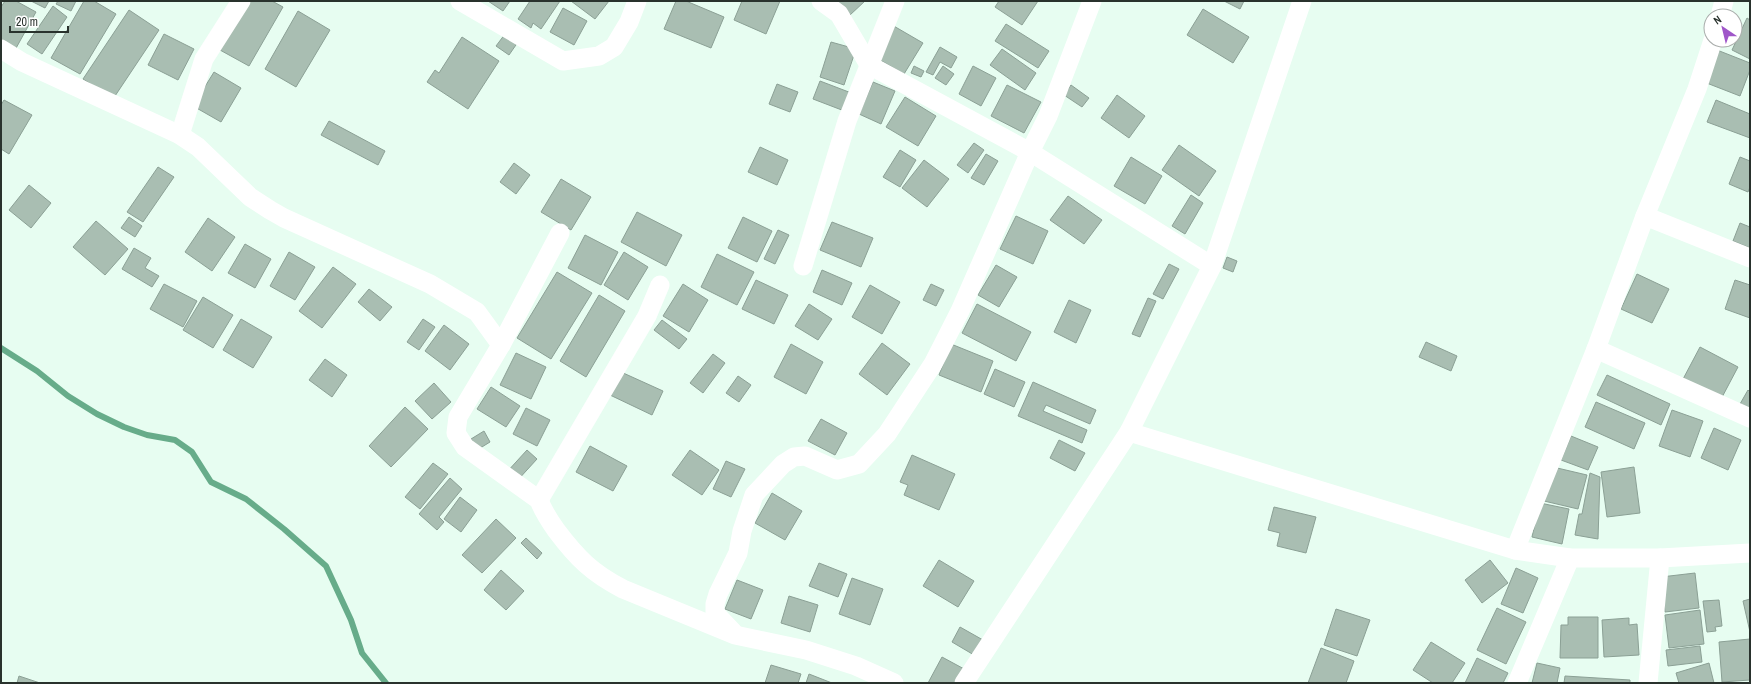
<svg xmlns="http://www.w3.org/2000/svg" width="1751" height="684" viewBox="0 0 1751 684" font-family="'Archivo Narrow',sans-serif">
  <rect width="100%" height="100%" fill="#e7fdf1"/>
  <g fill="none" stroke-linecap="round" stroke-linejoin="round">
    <polyline stroke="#67ac8a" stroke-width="6" points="1,348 37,371 68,396 97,414 124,427 147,435 175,440 192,452 211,482 246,499 284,529 326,566 351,620 362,653 386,683"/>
  </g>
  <g fill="#a9beb2" stroke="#8ba095">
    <polygon points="5,1 16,1 36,12 15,50 1,42 1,7"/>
    <polygon points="31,1 49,1 45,8"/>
    <polygon points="58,1 76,1 71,11 56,4"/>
    <polygon points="84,1 94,1 116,14 80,74 51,58"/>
    <polygon points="248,1 272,1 283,7 249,66 220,50"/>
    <polygon points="488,1 510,1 503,11"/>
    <polygon points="530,1 560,1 541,29 533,23 531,28 518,19"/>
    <polygon points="571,1 609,1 595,19"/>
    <polygon points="676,1 686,1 724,17 711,48 664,29"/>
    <polygon points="742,1 780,1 766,34 734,20"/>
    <polygon points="836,1 865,1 850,15"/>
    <polygon points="999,1 1038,1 1022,25 995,7"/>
    <polygon points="1224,1 1244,1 1240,9"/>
    <polygon points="53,6 67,17 42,54 27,44"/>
    <polygon points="563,8 587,21 574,45 550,32"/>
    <polygon points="1203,9 1249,37 1233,63 1187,35"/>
    <polygon points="129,10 159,30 113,99 83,79"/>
    <polygon points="298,11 330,30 296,87 265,69"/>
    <polygon points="1747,18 1750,20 1750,59 1732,50"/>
    <polygon points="1006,24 1049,51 1038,68 995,41"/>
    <polygon points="892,25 923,43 904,74 873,56"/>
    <polygon points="164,34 194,49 178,80 148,65"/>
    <polygon points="505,34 518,42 509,55 496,46"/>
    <polygon points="462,37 499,61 468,109 427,82 435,70 439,73"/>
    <polygon points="831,42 856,49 844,85 820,77"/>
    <polygon points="940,47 957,57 951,68 940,62 933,75 926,72"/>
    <polygon points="1002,49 1036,73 1025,90 990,65"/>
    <polygon points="1717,50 1750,63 1750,70 1740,96 1704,82"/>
    <polygon points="914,66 924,71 921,77 911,73"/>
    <polygon points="943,66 954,74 946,85 935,78"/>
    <polygon points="973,66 996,78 981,106 959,94"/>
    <polygon points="214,72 241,88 221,122 193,106"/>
    <polygon points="820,81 854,94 847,112 813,99"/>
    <polygon points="873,82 895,91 881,124 859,114"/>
    <polygon points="777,84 798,92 790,112 769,104"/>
    <polygon points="1007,85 1041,102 1024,133 991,116"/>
    <polygon points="1071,85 1089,98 1082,107 1064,95"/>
    <polygon points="1117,95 1145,116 1129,138 1101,118"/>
    <polygon points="905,97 936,116 918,146 886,127"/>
    <polygon points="4,100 32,115 9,154 1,149 1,105"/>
    <polygon points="1716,100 1750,114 1750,138 1707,122"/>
    <polygon points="329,121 385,151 378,165 321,135"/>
    <polygon points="974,143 984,150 968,173 957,165"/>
    <polygon points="1179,145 1216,171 1199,196 1162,170"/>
    <polygon points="760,147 788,160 777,185 748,172"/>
    <polygon points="900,150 916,160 900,187 883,177"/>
    <polygon points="986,154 998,161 984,185 971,178"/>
    <polygon points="1131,157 1162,176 1145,204 1114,186"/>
    <polygon points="1740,157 1750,161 1750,187 1748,192 1729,184"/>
    <polygon points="924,160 949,179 927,207 902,188"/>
    <polygon points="514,163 530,175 516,194 500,182"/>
    <polygon points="158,167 174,177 143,222 127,212"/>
    <polygon points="561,179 591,197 571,230 541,212"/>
    <polygon points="29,185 51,203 31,228 9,210"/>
    <polygon points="1191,195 1203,203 1185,234 1172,226"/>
    <polygon points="1068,196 1102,220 1084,244 1050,220"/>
    <polygon points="637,212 682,235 666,266 621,242"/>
    <polygon points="1016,216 1048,231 1033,264 1000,249"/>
    <polygon points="129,217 142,226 135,237 121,228"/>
    <polygon points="743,217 772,231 757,262 728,248"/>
    <polygon points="208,218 235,237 212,271 185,252"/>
    <polygon points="96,221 128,249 105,275 73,247"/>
    <polygon points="832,222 873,238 861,267 820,250"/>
    <polygon points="1740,223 1750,227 1750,248 1733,241"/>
    <polygon points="778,230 789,235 775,264 764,259"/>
    <polygon points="585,235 618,252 601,285 568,268"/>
    <polygon points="245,244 271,259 255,288 228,273"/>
    <polygon points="134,248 151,258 145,268 159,276 152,287 122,269"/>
    <polygon points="289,252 315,267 295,300 270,286"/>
    <polygon points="624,252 648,267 628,300 604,285"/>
    <polygon points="717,254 754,272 737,305 701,287"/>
    <polygon points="1227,257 1237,261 1233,272 1223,268"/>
    <polygon points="1169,264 1179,269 1163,299 1153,294"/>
    <polygon points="996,265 1017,277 999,307 978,295"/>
    <polygon points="333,267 356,284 322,328 299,311"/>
    <polygon points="822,270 852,283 842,305 813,292"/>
    <polygon points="557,272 592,293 551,359 517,338"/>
    <polygon points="1637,274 1669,289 1652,323 1621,309"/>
    <polygon points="756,280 788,295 774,324 742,309"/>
    <polygon points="1735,280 1750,285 1750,318 1725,309"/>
    <polygon points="164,284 197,301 183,327 150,309"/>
    <polygon points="683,284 708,300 689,332 663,316"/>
    <polygon points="931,284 944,290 936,306 923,300"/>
    <polygon points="870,285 900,302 882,334 852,317"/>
    <polygon points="369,289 392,307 380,321 358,302"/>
    <polygon points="599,295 625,311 586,377 560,361"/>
    <polygon points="203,297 233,315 213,348 183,330"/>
    <polygon points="1148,298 1156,301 1140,337 1132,334"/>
    <polygon points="1069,300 1091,310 1076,343 1054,332"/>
    <polygon points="809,304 832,319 818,340 795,326"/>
    <polygon points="977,304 1031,332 1016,361 962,333"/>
    <polygon points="241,319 272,337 253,368 223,350"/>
    <polygon points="423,319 435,327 419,350 407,342"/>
    <polygon points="662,320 687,339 679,349 654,330"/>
    <polygon points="444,325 469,344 450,370 425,351"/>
    <polygon points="1426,342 1457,356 1451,371 1419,357"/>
    <polygon points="882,343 910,364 887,395 859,374"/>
    <polygon points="791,344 823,362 806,394 774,377"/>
    <polygon points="951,344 993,361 981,392 939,375"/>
    <polygon points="1700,347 1738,367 1720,401 1682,381"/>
    <polygon points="516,353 546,367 531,399 500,385"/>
    <polygon points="713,354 725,363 703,393 690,383"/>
    <polygon points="325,359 347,375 332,397 309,380"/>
    <polygon points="995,369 1025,382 1014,407 984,394"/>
    <polygon points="621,372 663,391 652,415 610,395"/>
    <polygon points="1607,375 1670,404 1661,425 1597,395"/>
    <polygon points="738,376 751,385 739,402 726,393"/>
    <polygon points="1033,382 1096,410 1090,424 1046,405 1043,411 1087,430 1082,443 1018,416"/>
    <polygon points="434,383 451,402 432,419 415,401"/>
    <polygon points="491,387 520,406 506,427 477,409"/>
    <polygon points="1748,390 1750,392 1750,411 1740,404"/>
    <polygon points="1596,402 1645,423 1634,449 1585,427"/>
    <polygon points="405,407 428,429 391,467 369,446"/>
    <polygon points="526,408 550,420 537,446 513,434"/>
    <polygon points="1672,410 1703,421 1690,457 1659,446"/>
    <polygon points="821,419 847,433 835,455 808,441"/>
    <polygon points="1714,428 1741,440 1728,470 1701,458"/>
    <polygon points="484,431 490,442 477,450 471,439"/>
    <polygon points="1571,436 1598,447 1588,470 1561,460"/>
    <polygon points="1059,440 1085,453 1075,471 1050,458"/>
    <polygon points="590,446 627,466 613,491 576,472"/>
    <polygon points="527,450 537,459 516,482 506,473"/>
    <polygon points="690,450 719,470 702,495 672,475"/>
    <polygon points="912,455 955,474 939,510 904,495 908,485 900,482"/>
    <polygon points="726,461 745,469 731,497 713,489"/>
    <polygon points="433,463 448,474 420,509 405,497"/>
    <polygon points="1553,467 1587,475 1578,509 1544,501"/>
    <polygon points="1634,467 1640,513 1607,517 1601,472"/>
    <polygon points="1590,473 1600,477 1598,539 1575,535 1579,514 1582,514"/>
    <polygon points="450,478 462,489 439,517 444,522 437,530 419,514"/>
    <polygon points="772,493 802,511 785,540 755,523"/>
    <polygon points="460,497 477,510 461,532 444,519"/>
    <polygon points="1540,503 1569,509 1562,544 1532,537"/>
    <polygon points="1274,507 1316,517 1306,553 1277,546 1280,533 1268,530"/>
    <polygon points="496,519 516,538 482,573 462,555"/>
    <polygon points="526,538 542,553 537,559 521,543"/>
    <polygon points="939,560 974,581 958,607 923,586"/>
    <polygon points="1490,560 1508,583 1482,603 1465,580"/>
    <polygon points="819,563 847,574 838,597 809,586"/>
    <polygon points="1516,568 1538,578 1523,613 1501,604"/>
    <polygon points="501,570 524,591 506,610 484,590"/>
    <polygon points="1695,573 1699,608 1665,612 1661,577"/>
    <polygon points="852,578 883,589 870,625 839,614"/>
    <polygon points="737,580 763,590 751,619 725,609"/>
    <polygon points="789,596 818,605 810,632 781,623"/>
    <polygon points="1750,599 1750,632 1743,601"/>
    <polygon points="1719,600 1722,626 1715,627 1716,631 1707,632 1703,601"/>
    <polygon points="1497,608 1526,622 1506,664 1477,650"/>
    <polygon points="1336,609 1370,620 1357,656 1324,645"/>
    <polygon points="1700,610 1704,644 1669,648 1665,615"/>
    <polygon points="1568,617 1598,617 1598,658 1560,658 1561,625 1568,625"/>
    <polygon points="1629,618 1629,625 1637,624 1639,655 1604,657 1602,620"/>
    <polygon points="960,627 983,640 974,655 952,642"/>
    <polygon points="1750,639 1750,680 1722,682 1719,642"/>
    <polygon points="1431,642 1465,663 1452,683 1433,683 1413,670"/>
    <polygon points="1700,646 1702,662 1668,666 1666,650"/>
    <polygon points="1321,648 1354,661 1346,683 1308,683"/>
    <polygon points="942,657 966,670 959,683 928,683"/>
    <polygon points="1477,658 1508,673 1503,683 1465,683"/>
    <polygon points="1537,663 1560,668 1557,683 1532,683"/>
    <polygon points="1709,663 1714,683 1679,683 1676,673"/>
    <polygon points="771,665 801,674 798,683 765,683"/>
    <polygon points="809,674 832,683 806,683"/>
    <polygon points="19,676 40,683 17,683"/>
    <polygon points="1565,676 1630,680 1630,683 1564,683"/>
  </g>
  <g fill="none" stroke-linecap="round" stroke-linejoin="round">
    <g stroke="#fff" stroke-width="19">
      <polyline points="460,1 563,61 599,56 614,47 629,22 637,1"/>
      <polyline points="821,1 839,14 869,65 1030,152 1212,266"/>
      <polyline points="1720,16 1724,1"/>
      <path d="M 1,49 L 22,62 L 180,135 L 198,147 L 250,197 L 270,210 L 284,218 L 430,284 L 477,312 L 501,345 L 458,417 L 456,433 L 465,447 L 539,500 C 543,511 549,520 556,530 C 577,558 592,573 623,589 L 735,635 L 806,650 L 856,666 L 894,683"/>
      <polyline points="180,135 204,59 241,1"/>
      <polyline points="1645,216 1750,258"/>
      <polyline points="803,266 847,121 895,1"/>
      <polyline points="501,345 560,233"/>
      <polyline points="1596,349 1750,418"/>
      <polyline points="1129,432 1515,550 1570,558 1660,558 1750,553"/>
      <polyline points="539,500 647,316 660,285"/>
      <polyline points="1515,550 1596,349 1645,216 1697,89 1713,40"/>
      <polyline points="733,632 715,613 715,604 718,594 738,553 742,531 754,495 783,464 794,457 805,456 837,470 859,464 887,434 933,364 960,311 1030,152 1048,116 1092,1"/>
      <polyline points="964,683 1129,432 1212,266 1302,1"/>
      <polyline points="1517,683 1570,558"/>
      <polyline points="1648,683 1660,558"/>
    </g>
  </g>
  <rect width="1751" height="684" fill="none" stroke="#29322d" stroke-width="4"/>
  <g transform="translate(1723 28) rotate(325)"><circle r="19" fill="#ffffff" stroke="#a9adab"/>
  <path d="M0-3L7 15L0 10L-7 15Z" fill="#9f56c9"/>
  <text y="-6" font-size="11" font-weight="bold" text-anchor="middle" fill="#29322d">N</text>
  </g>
  <path d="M10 26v6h58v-6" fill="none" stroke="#29322d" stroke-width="2"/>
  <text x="16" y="26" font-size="12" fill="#29322d" stroke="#ffffff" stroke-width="3" paint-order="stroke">20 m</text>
</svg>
